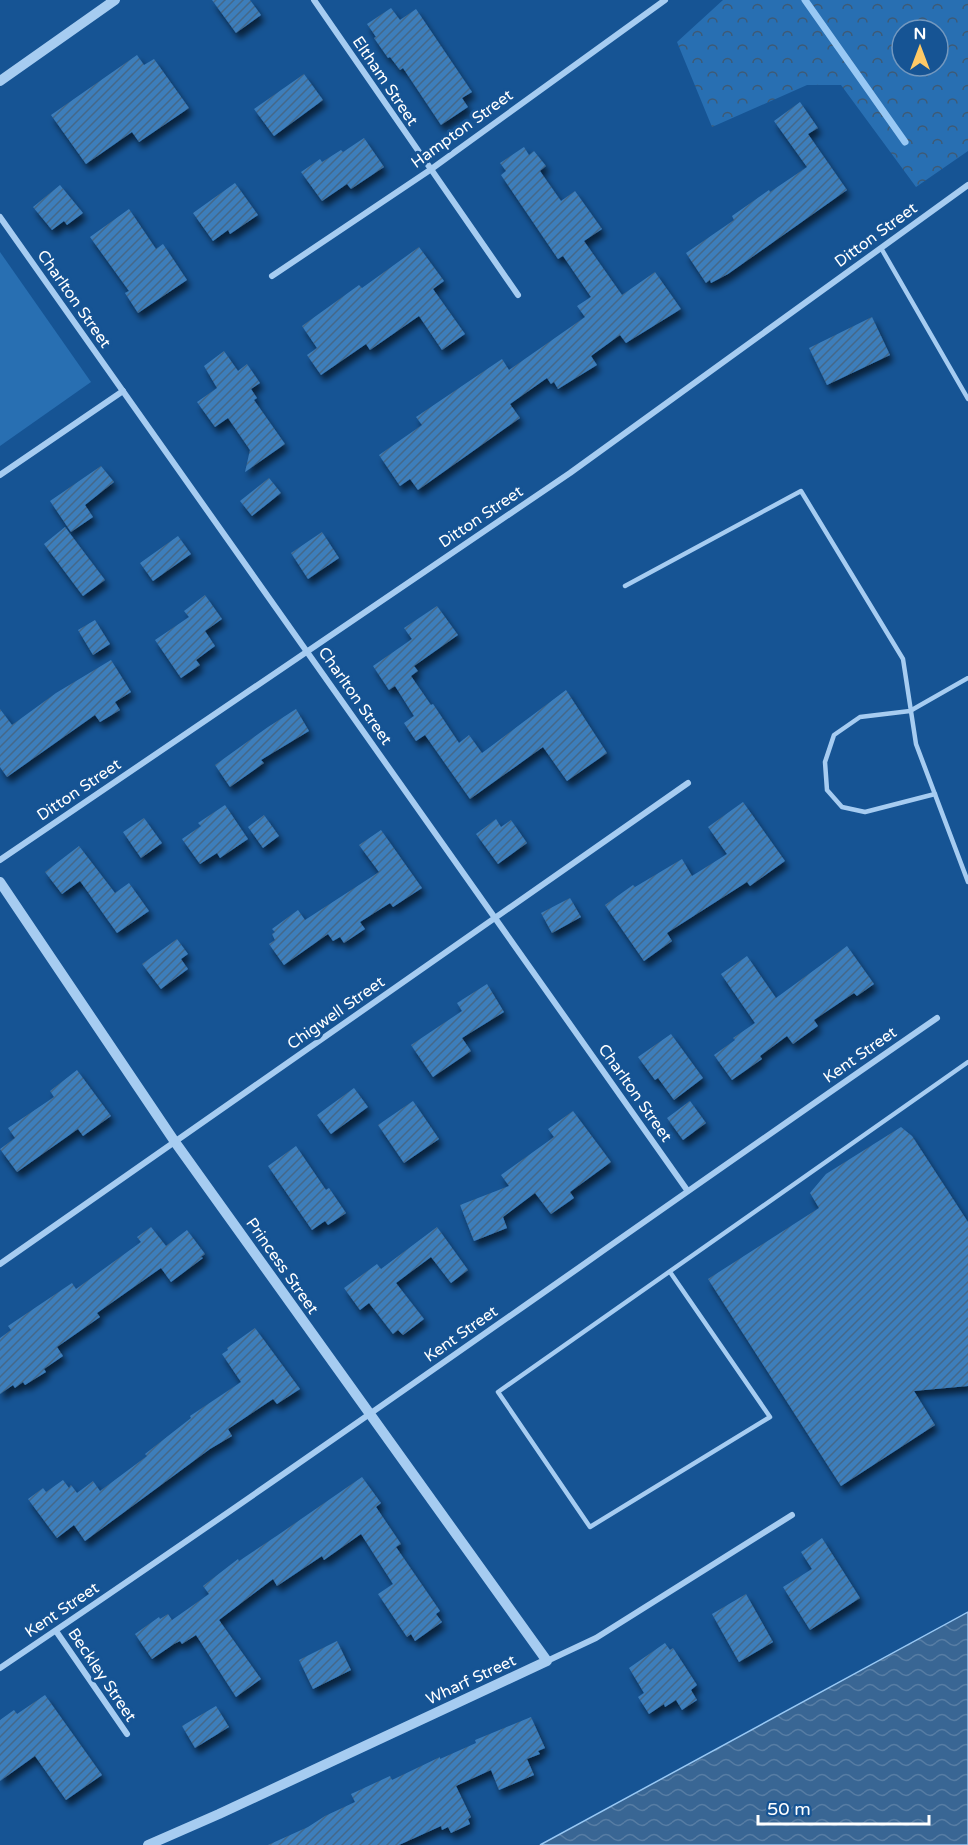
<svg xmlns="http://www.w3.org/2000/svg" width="968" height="1845" viewBox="0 0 968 1845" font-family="'Varela Round',sans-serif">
  <defs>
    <pattern id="forest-crowns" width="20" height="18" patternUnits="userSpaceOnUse" patternTransform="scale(1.5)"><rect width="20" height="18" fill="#286fb2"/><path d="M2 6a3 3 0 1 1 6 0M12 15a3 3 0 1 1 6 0" fill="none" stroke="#3e5a75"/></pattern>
    <pattern id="water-waves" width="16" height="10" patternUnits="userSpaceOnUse" patternTransform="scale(1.5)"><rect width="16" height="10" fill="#396694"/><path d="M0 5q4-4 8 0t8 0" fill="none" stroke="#577da4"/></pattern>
    <pattern id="building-hatch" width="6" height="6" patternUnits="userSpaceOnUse" patternTransform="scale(1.5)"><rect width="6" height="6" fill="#3e7ebb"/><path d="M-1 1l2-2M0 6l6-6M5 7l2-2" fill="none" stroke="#446889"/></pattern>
    <filter id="shadow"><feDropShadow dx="3.5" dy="6" stdDeviation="3" flood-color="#0009"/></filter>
  </defs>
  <rect width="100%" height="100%" fill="#165494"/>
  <polygon fill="#286fb2" points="0,252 91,382 0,446"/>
  <path fill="url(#forest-crowns)" fill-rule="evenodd" d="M 723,0 L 968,0 L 968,151 L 916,187 L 841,85 L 807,85 L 712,127 L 677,42 ZM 902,30 L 938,30 L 938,66 L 902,66 Z"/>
  <polygon fill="url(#water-waves)" stroke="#98c8f4" stroke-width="1.5" points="968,1612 968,1845 540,1845"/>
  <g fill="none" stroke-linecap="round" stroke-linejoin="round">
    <polyline stroke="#98c8f4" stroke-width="7" points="805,0 905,142"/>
  </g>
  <g fill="url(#building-hatch)" filter="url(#shadow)">
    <polygon points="212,0 250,0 261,15 236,33"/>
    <polygon points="391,8 400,20 416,9 472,92 462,98 468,107 441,125 403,68 400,70 390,57 388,58 374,38 376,37 367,24"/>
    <polygon points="137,55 144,65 154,59 189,108 139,142 132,132 86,164 51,115"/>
    <polygon points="304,74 323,100 274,136 254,109"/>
    <polygon points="800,102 818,128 808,134 847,190 728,274 711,283 710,280 706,283 686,253 734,220 732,216 769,190 770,192 807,167 774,121"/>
    <polygon points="364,138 384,167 351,189 347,184 322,201 301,172 320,159 322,162 341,150 343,152"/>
    <polygon points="524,147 529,155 534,151 546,166 540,171 561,201 575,191 602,229 584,241 622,295 655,272 681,309 626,343 620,335 591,356 597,365 558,389 554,382 551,384 547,378 510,404 520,418 418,490 410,479 400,486 379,455 422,425 416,417 502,359 509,370 585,317 577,306 591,297 563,256 558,259 501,175 506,171 500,163"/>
    <polygon points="235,183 258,215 230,234 228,230 213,241 193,213"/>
    <polygon points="60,185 83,213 67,225 64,221 52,230 33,207"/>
    <polygon points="129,209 156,249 163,244 187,280 138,313 125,293 129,291 90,237"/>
    <polygon points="419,247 444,281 433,289 465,334 442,350 419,316 370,350 366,344 321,375 307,355 317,348 302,326 359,285 362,288"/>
    <polygon points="872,317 890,355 827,385 809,348"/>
    <polygon points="224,351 238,371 247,364 260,383 251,389 257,398 254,400 285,444 245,472 250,450 228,418 215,427 197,402 217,388 204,366"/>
    <polygon points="101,466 114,482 85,505 93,517 71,532 50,501"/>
    <polygon points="269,478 281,493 252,516 240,501"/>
    <polygon points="65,527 105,580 83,596 44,544"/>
    <polygon points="322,532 339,558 308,579 291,553"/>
    <polygon points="178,536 191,554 153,581 140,563"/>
    <polygon points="205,595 222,619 205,631 215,646 196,660 200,665 181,678 155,640 189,617 184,611"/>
    <polygon points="437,606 458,635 414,666 418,671 411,676 431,705 433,704 459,743 469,735 482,753 566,690 607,753 567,781 543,747 470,799 425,735 416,741 404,723 414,716 395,686 389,690 373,666 412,639 404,628"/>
    <polygon points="95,620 110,644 93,655 78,630"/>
    <polygon points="111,660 131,692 115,702 120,710 100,722 95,715 7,777 0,767 0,709 12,725 56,693"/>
    <polygon points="296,709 309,731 261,760 264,763 230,787 215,765 268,727"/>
    <polygon points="743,802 785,861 750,886 747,882 667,933 672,941 644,961 605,905 633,885 635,887 682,859 692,876 727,854 708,827"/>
    <polygon points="225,805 248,839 220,858 217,853 200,864 182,839 201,826 198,823"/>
    <polygon points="264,815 279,836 263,848 248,827"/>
    <polygon points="144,818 162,843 141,858 123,832"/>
    <polygon points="496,819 501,827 511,820 527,843 498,864 476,834"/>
    <polygon points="381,830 422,888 393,907 390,903 360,922 365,929 344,943 340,937 333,941 328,934 284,965 269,944 275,940 272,934 275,932 272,929 298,910 305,920 379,872 359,845"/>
    <polygon points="79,846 115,893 129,883 149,911 117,933 80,881 62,894 45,872"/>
    <polygon points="570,898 581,917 552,933 541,913"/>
    <polygon points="177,939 188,954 181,959 188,969 161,989 142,964"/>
    <polygon points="847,946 874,984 857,996 854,993 814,1020 818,1026 793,1044 787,1036 760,1056 762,1059 732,1080 714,1055 735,1040 733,1038 755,1023 721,974 747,956 776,998"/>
    <polygon points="487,984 504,1012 462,1038 471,1051 433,1077 411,1045 462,1011 457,1003"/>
    <polygon points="671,1034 703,1078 674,1100 658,1078 655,1080 638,1057"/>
    <polygon points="77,1070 111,1116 83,1136 78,1129 17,1172 0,1149 15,1138 8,1128 54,1097 50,1091"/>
    <polygon points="354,1088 368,1107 331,1134 317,1115"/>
    <polygon points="413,1101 439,1139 404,1163 378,1125"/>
    <polygon points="690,1101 706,1123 683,1140 667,1118"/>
    <polygon points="573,1111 611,1162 570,1192 574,1198 551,1214 535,1193 503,1217 507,1228 474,1241 460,1205 509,1186 501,1175 554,1137 548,1129"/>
    <polygon points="901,1127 912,1136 968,1222 968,1386 914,1391 935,1425 841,1486 708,1279 819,1208 810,1193 826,1174"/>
    <polygon points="296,1146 326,1190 329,1188 346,1213 328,1225 325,1221 312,1230 268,1166"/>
    <polygon points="151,1227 166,1246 187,1230 205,1254 201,1257 203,1258 171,1282 161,1268 97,1313 100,1317 57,1347 63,1356 44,1369 46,1372 25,1385 23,1382 15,1388 13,1385 0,1394 0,1338 11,1330 8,1326 72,1283 76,1289 141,1242 137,1237"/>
    <polygon points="437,1227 468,1270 451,1283 431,1257 396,1283 424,1319 403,1335 398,1330 393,1334 369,1303 360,1310 344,1288 377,1264 381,1269"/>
    <polygon points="255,1328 300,1389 277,1404 273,1399 228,1429 232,1436 210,1449 85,1541 74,1525 57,1538 28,1499 43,1488 46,1492 63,1480 69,1488 71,1485 77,1493 93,1481 100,1491 147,1456 145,1454 191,1418 190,1416 241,1382 222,1354 228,1350 227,1348"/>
    <polygon points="362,1477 381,1503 376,1507 401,1544 396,1547 440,1611 436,1614 442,1622 415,1641 411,1634 407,1637 378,1594 393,1584 361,1534 324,1560 322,1556 277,1586 273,1579 219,1620 261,1679 236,1697 196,1635 182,1644 180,1641 174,1644 152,1659 135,1634 159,1617 160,1619 168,1614 172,1620 209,1594 203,1586 238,1559 239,1561 278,1535"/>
    <polygon points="822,1538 860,1598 810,1630 783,1587 812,1569 801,1552"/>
    <polygon points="746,1594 773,1642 739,1662 712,1614"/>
    <polygon points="337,1641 351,1670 313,1689 299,1660"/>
    <polygon points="665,1643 670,1650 673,1648 697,1685 691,1690 697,1700 682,1710 676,1700 665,1707 664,1704 649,1714 638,1697 644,1693 629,1668"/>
    <polygon points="45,1695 102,1775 66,1800 35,1756 0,1781 0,1720 14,1710 17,1714"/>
    <polygon points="216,1706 229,1727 195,1748 182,1726"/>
    <polygon points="531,1717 545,1748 538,1751 540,1754 527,1759 534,1775 499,1790 491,1770 456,1786 471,1817 468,1819 470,1824 451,1833 448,1827 442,1830 441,1826 399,1845 268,1845 308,1827 325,1816 355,1802 351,1794 390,1776 392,1780 440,1757 440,1759 476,1743 475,1740"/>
  </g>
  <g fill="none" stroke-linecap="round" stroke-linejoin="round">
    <g stroke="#a6ccf1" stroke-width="4.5">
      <polyline points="881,248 968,399"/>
      <polyline points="625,586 801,491 903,659 916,744 968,882"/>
      <polyline points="935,794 865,812 842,807 827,790 825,762 834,735 860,717 910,711 968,678"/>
      <polyline points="670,1272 770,1417 590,1527 498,1392 968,1062"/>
    </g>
    <g stroke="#a6ccf1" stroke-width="6">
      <polyline points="314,0 518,295"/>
      <polyline points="0,217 687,1190"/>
      <polyline points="272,276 430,170 665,0"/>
      <polyline points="0,475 123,391"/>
      <polyline points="0,860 570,473 968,185"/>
      <polyline points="0,1264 688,783"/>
      <polyline points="56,1631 127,1734"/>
      <polyline points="547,1661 596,1638 792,1515"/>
      <path d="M 0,1668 C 315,1456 624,1234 937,1018"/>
    </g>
    <g stroke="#a6ccf1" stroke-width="10">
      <polyline points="0,81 115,0"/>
      <polyline points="0,882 175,1142 547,1661 219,1814 148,1845"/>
    </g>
  </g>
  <g text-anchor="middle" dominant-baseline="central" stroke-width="6" stroke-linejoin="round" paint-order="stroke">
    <g font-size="16" fill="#fff" stroke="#165494">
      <text transform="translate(385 81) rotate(56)">Eltham Street</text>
      <text transform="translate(462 129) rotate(-36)">Hampton Street</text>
      <text transform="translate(876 235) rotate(-36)">Ditton Street</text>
      <text transform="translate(74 299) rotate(55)">Charlton Street</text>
      <text transform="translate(481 517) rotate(-34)">Ditton Street</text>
      <text transform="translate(355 696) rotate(55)">Charlton Street</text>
      <text transform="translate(79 790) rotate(-34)">Ditton Street</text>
      <text transform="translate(336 1013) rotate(-35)">Chigwell Street</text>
      <text transform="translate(860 1055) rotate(-35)">Kent Street</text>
      <text transform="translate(635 1093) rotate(55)">Charlton Street</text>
      <text transform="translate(282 1266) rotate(55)">Princess Street</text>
      <text transform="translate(461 1334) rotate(-35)">Kent Street</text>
      <text transform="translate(62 1610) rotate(-34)">Kent Street</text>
      <text transform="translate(102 1675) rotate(56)">Beckley Street</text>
      <text transform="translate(471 1680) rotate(-25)">Wharf Street</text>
    </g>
  </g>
  <g transform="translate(920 48)"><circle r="28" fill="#165494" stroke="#7398bf" stroke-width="1.5"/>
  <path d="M0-4.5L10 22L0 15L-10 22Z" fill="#ffca66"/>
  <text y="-9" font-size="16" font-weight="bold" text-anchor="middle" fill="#ffffff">N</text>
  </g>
  <path d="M758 1815v9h171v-9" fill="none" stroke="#ffffff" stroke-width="3"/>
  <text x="767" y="1815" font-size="18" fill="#ffffff" stroke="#165494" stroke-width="4.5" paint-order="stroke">50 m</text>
</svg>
